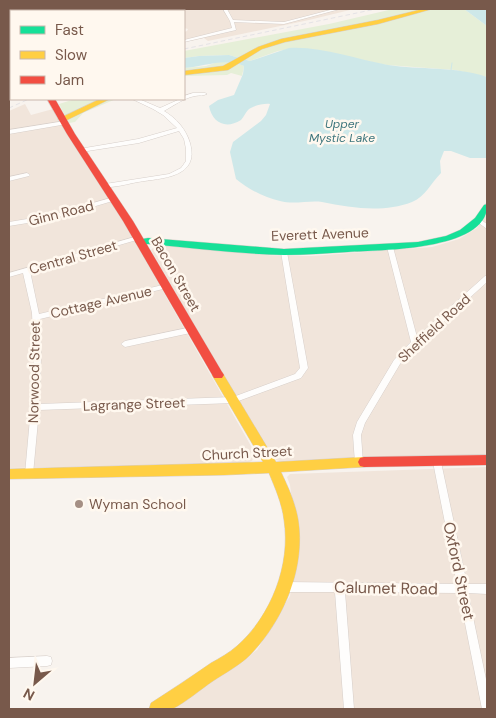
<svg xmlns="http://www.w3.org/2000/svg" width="496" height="718" viewBox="0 0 496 718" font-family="'DM Sans',sans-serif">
  <rect width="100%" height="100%" fill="#f8f3ee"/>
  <g fill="#f1e5db">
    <polygon points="9,9 108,10 354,9 309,20 208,41 204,38 184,42 184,32 187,31 188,29 184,28 184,11 11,11 11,37 9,36"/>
    <polygon points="25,104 31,115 53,109 127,228 255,453 252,461 244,464 9,468 9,111"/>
    <polygon points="487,213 487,455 283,462 273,459 270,456 151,250 156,245 159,245 278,256 312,256 432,247 459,239 477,228"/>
    <polygon points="487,467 487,709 172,709 257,650 290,596 298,548 290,485 287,477 290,474"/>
  </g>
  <g fill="#e6efd8">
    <polygon points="393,9 464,9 487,26 487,77 455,70 387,65 296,48 278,51 250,61 229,55 199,56 184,58 184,51 329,24"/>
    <path d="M 220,61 C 228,60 236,63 244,66 L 242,76 L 231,73 L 227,75 L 184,76 L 184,68 L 206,66 Z"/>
    <polygon points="75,99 116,99 83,113 75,122 69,123 59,104"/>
  </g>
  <g fill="#cee8e9">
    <polygon points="464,9 487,9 487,26"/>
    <path d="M 289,48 C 321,46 355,59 388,65 C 420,70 455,66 487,77 L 487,158 L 470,158 L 451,151 L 444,151 L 440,161 L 441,173 C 431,183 425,197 412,202 C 383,213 352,208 322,202 C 309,200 294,205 280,201 C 265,198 248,189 236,179 L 230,152 L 233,142 L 261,121 L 266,115 L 270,104 C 264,103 252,106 248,110 C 245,113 244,117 241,120 C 225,130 212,122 209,106 L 218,100 L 234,95 L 243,74 L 244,66 C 223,57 205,67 184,68 L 184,58 L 199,56 L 229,55 L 250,61 Z"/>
  </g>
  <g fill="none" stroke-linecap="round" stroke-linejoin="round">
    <polyline stroke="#cee8e9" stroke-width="1" points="451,70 452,63"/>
    <g stroke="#d7cfca" stroke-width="1">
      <g id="street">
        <polygon points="110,9 114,9 112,11 108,11"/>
        <polygon points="175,9 179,9 180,11 176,11"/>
        <polygon points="223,9 227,9 233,20 284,22 334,9 340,9 284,24 234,22 236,30 184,42 184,40 232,28 230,21"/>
        <rect x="9" y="38" width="2" height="2"/>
        <path d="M 193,93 L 205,93 L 207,94 C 203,96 200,95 195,96 C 184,98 173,106 164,111 C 176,118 186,129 190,143 C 200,178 162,178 138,182 C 127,184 114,188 103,187 L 103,185 L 105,184 L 169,174 L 181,168 L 186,161 L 186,149 L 184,139 L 179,131 L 139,143 L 81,152 L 79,151 L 79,149 L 138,139 L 177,128 L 163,115 L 153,109 L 132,99 L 139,99 L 160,108 L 180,99 L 184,99 L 184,96 Z"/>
        <polygon points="65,121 67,122 67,124 9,134 9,130"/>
        <polygon points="27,173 30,175 29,176 9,181 9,177"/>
        <polygon points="114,197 116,198 116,200 52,219 9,226 9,222 51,215"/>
        <polygon points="478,218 487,224 487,229 476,221 475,220"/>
        <polygon points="138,236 141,238 140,239 30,271 39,314 167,284 170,286 167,288 40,319 41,358 39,404 233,397 295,374 300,368 281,252 284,250 287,252 308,368 301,378 233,403 39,410 33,474 32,477 29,478 26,477 25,474 32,396 34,358 32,313 23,273 9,277 9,273"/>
        <polygon points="390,245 393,247 417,337 485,276 487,276 487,282 416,347 400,364 365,423 361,435 363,463 362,466 359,467 356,466 355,463 353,435 357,422 394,360 411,342 387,247"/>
        <polygon points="192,327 196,330 195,332 125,347 121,344 125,341"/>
        <polygon points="437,458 440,459 441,462 467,584 487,584 487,594 468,593 487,684 487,709 482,709 459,593 345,592 354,709 344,709 335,592 284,592 281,590 279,587 281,584 284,582 457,584 433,462 434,459"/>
        <polygon points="47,656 51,657 52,661 51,665 47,666 9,668 9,658"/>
      </g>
    </g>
    <g stroke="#d8cfc9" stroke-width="1">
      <g id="fast">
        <polygon points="9,43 11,44 11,52 9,51"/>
        <path d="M 487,204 C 490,251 379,250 348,252 C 327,253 305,255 284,255 C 239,254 193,248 148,244 L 140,245 L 135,242 L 137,240 L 148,238 L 284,249 L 418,242 L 446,236 L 460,230 L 475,218 L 484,205 Z"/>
      </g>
    </g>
    <g stroke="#d8cfc9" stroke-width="1">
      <g id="slow">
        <polygon points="423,9 432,9 378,24 285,42 262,49 228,70 184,75 184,71 223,66 258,47 281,39 378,20"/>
        <polygon points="100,99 110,99 65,121 58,119"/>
        <path d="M 218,371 L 222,372 L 276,462 L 364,457 L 368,458 L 370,462 L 368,466 L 364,467 L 281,472 C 288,487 295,502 298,519 C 306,567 284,620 250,655 C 240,665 225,673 213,681 C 201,689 185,703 172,709 C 166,711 156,709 149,709 L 151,703 C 171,690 191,677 211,663 C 220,658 229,653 237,646 C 271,616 291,565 284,520 C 282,503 275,488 269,473 L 225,475 L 9,479 L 9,469 L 263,462 L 212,375 L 214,372 Z"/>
      </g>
    </g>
    <g stroke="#d8cfc9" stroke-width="1">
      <g id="jam">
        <polygon points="47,99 55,99 75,134 133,221 222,372 224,375 222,378 214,378 123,221 67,134"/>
        <polygon points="487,455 487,465 364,467 360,466 358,462 360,458 364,457"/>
      </g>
    </g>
    <use href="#street" fill="#fefdfc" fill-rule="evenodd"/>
    <use href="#fast" fill="#16e098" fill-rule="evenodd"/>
    <use href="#slow" fill="#ffcf43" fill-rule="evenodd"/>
    <use href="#jam" fill="#f24e42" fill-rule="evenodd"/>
    <g stroke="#e5e3e6" stroke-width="1" stroke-dasharray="4.5 3" stroke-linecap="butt">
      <polyline points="184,49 376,9"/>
      <polyline points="9,108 29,99"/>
    </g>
  </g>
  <circle fill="#a58f84" stroke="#fff8ef" stroke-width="2" cx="79" cy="504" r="5"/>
  <g text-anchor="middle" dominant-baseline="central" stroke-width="5" stroke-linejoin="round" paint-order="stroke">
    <g font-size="12" font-style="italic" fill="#3e767d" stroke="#fff8ef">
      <text x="342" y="124">Upper<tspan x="342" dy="14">Mystic Lake</tspan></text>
    </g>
    <g font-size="14" fill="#78594b" stroke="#fff8ef">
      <text transform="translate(61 213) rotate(-14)">Ginn Road</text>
      <text transform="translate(320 234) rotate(-2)">Everett Avenue</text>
      <text transform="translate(73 257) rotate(-16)">Central Street</text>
      <text transform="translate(176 274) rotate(60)">Bacon Street</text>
      <text transform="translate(101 302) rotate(-13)">Cottage Avenue</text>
      <text transform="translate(434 328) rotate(-43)">Sheffield Road</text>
      <text transform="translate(34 372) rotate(-89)">Norwood Street</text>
      <text transform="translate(134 404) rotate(-2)">Lagrange Street</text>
      <text transform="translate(247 453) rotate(-3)">Church Street</text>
    </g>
    <g font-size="14" fill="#78594b" stroke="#fff8ef" text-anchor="start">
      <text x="89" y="504">Wyman School</text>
    </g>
    <g font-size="16" fill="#78594b" stroke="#fff8ef">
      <text transform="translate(459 571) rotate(78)">Oxford Street</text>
      <text transform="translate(386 588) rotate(1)">Calumet Road</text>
    </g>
  </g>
  <rect width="496" height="718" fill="none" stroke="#78594b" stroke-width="20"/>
  <rect x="10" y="10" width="175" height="90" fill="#fff8ef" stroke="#c9b8ad"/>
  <rect x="20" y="26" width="25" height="8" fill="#16e098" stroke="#c9b8ad"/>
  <text x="55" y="35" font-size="15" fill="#78594b">Fast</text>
  <rect x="20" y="51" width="25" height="8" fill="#ffcf43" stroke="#c9b8ad"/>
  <text x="55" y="60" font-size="15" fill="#78594b">Slow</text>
  <rect x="20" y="76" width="25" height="8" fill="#f24e42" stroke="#c9b8ad"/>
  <text x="55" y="85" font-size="15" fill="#78594b">Jam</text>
  <g transform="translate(35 683) rotate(208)" stroke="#fff8ef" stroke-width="4" paint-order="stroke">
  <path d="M0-4L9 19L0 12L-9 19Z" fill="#78594b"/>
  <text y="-8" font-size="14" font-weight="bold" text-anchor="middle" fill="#78594b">N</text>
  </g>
</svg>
